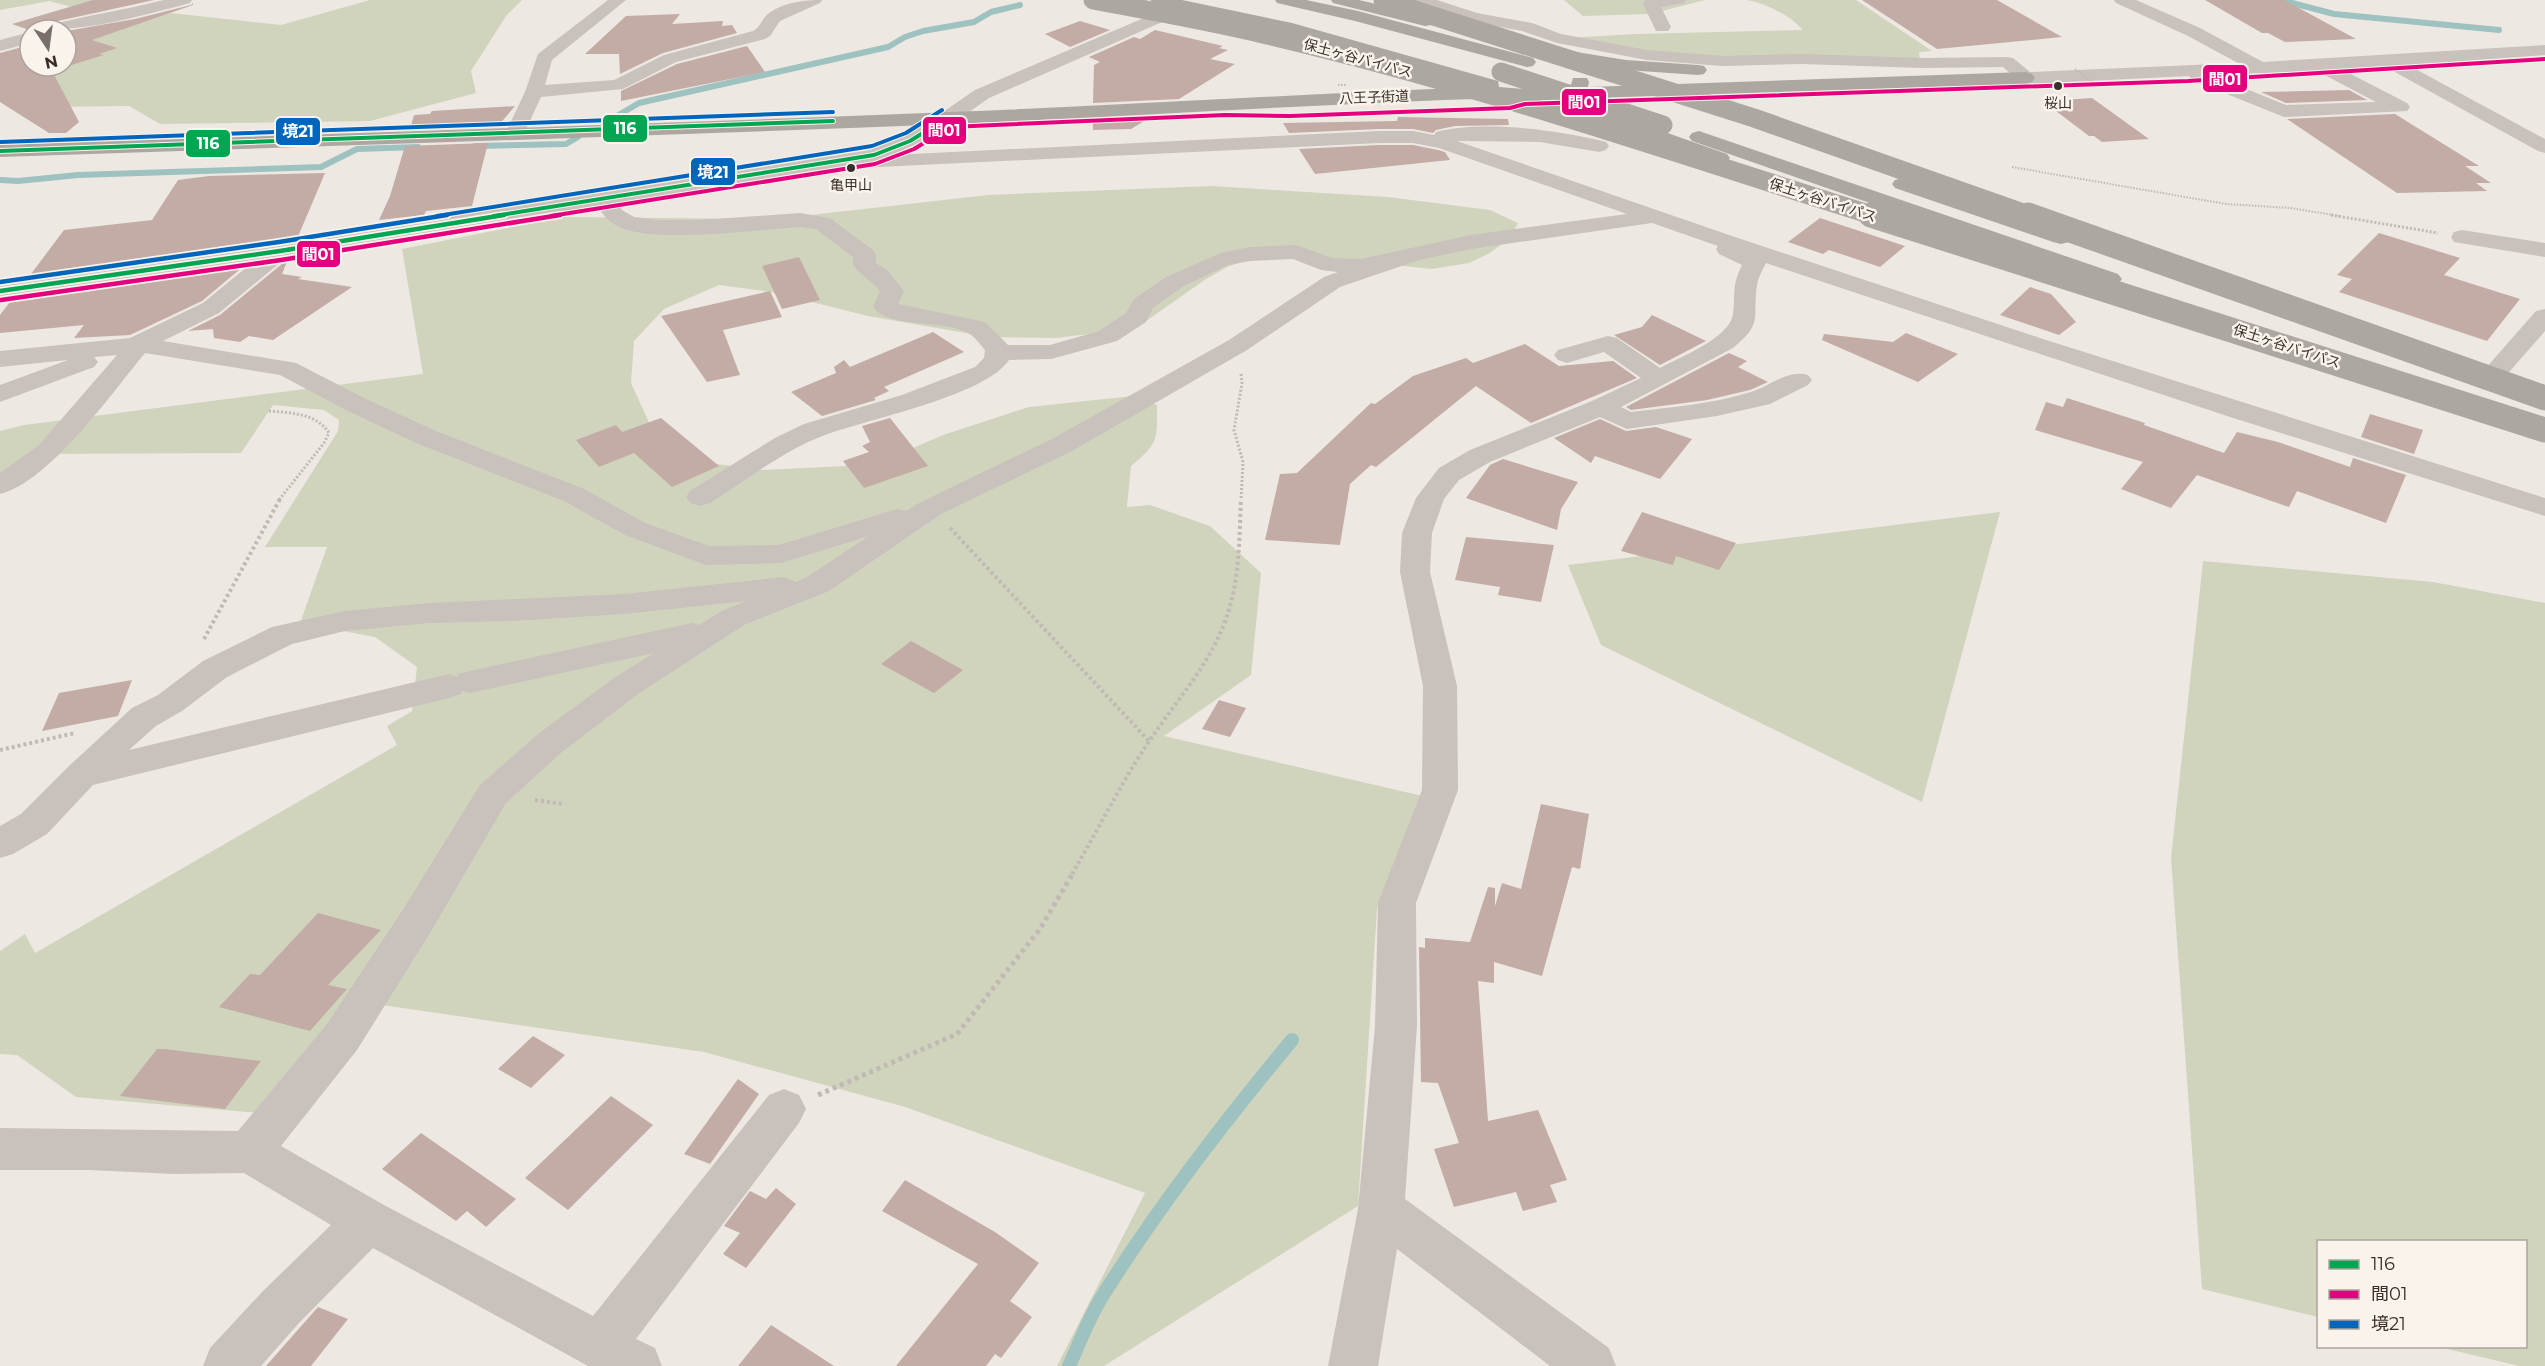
<svg xmlns="http://www.w3.org/2000/svg" width="2545" height="1366" viewBox="0 0 2545 1366" font-family="Montserrat,'Noto Sans JP',sans-serif">
  <rect width="100%" height="100%" fill="#eee8e3"/>
  <g fill="#d0d4bd">
    <polygon points="0,0 143,0 95,13 49,1 0,10"/>
    <polygon points="370,0 522,0 506,16 471,71 476,93 370,121 160,124 129,106 48,107 39,74 66,66 94,34 171,13 281,25"/>
    <polygon points="1564,0 1705,0 1650,14 1583,16"/>
    <path d="M 1747,0 L 1856,0 L 1932,51 L 1919,52 L 1920,60 L 1718,59 L 1659,55 L 1567,38 L 1635,34 L 1803,30 C 1789,15 1768,4 1747,0 Z"/>
    <path d="M 1211,186 L 1388,197 L 1490,210 L 1518,223 L 1511,237 L 1490,253 L 1469,263 L 1432,269 L 1317,257 L 1250,260 L 1229,266 L 1206,279 L 1139,326 L 1121,330 L 1056,338 L 989,337 L 868,316 L 771,292 L 719,285 L 664,309 L 634,341 L 631,383 L 653,431 L 702,462 L 762,470 L 845,466 L 883,461 L 943,435 L 1029,407 L 1133,396 L 1157,405 C 1157,440 1159,443 1131,466 L 1127,507 L 1150,505 L 1210,526 L 1261,573 L 1251,675 L 1164,736 L 1427,797 L 1377,909 L 1358,1206 L 1104,1366 L 1057,1366 L 1145,1193 L 905,1107 L 704,1052 L 382,1005 L 294,1116 L 76,1097 L 17,1055 L 0,1054 L 0,951 L 25,934 L 35,953 L 397,745 L 387,726 L 412,711 L 417,667 L 375,637 L 300,623 L 327,547 L 265,547 L 338,431 L 339,420 L 324,410 L 273,405 L 241,453 L 37,454 L 0,480 L 0,431 L 24,425 L 423,374 L 402,249 L 563,217 L 775,219 L 988,195 Z"/>
    <polygon points="2000,512 1922,802 1601,645 1568,565"/>
    <polygon points="2203,561 2433,582 2545,603 2545,1366 2519,1366 2439,1347 2526,1346 2526,1242 2318,1242 2318,1317 2202,1289 2171,858"/>
  </g>
  <g fill="none" stroke-linecap="round" stroke-linejoin="round">
    <g stroke="#9ec2c0" stroke-width="6">
      <polyline points="2281,0 2334,14 2499,30"/>
      <polyline points="610,120 639,103 888,47 905,37 923,31 974,22 991,12 1020,5"/>
      <polyline points="475,146 566,144 578,137"/>
      <polyline points="0,180 18,181 78,175 321,167 357,149 418,147"/>
    </g>
    <path stroke="#9ec2c0" stroke-width="14" d="M 1069,1366 C 1079,1344 1088,1320 1100,1300 C 1157,1208 1223,1123 1292,1040"/>
  </g>
  <g fill="#c2aca5">
    <polygon points="93,0 154,0 44,24 40,30 29,30 12,24"/>
    <polygon points="1862,0 1997,0 2062,37 1937,49"/>
    <polygon points="2205,0 2284,0 2356,39 2285,42 2268,33 2262,33"/>
    <polygon points="193,3 193,5 92,40 117,48 99,54 104,55 52,71 79,122 66,133 49,133 0,102 0,53 30,45 30,66 66,66 66,31 135,19 191,5"/>
    <polygon points="680,14 672,24 723,21 722,26 732,25 737,33 663,53 620,74 619,54 585,54 626,16"/>
    <polygon points="1080,21 1110,30 1070,47 1045,34"/>
    <polygon points="1155,30 1223,46 1219,48 1228,50 1210,59 1235,64 1179,99 1093,103 1094,65 1100,62 1089,57 1134,37 1140,39"/>
    <polygon points="747,46 765,72 621,101 621,91 677,64"/>
    <polygon points="2349,90 2367,100 2286,103 2261,92"/>
    <polygon points="2092,98 2149,139 2102,142 2094,136 2089,136 2052,108 2056,108 2047,101"/>
    <polygon points="515,106 498,126 410,129 414,115 430,114 432,111"/>
    <polygon points="2395,114 2479,166 2465,166 2491,183 2476,183 2487,191 2397,193 2287,119"/>
    <polygon points="1151,117 1131,129 1093,130 1093,119"/>
    <polygon points="1398,117 1508,119 1509,125 1455,126 1436,130 1433,133 1413,129 1379,129 1289,133 1283,123 1397,121"/>
    <polygon points="488,143 472,206 426,211 424,215 379,220 390,196 405,146"/>
    <polygon points="1379,145 1413,145 1438,150 1445,152 1450,160 1315,174 1299,149"/>
    <polygon points="325,173 297,239 28,278 64,230 152,220 178,180 209,176"/>
    <polygon points="1820,218 1905,246 1880,267 1829,250 1823,254 1788,242"/>
    <polygon points="2379,233 2460,258 2444,275 2520,299 2487,341 2339,292 2352,279 2337,275"/>
    <polygon points="799,257 820,300 782,309 762,266"/>
    <polygon points="288,259 282,274 302,277 298,279 352,287 273,340 249,336 240,342 214,338 213,329 188,331 220,315"/>
    <polygon points="245,265 202,301 130,335 74,338 84,325 0,333 0,315 13,298"/>
    <polygon points="2030,287 2051,294 2076,322 2059,335 2000,315"/>
    <polygon points="770,291 782,317 723,330 740,375 707,382 661,316"/>
    <polygon points="1652,315 1706,341 1660,365 1614,335 1642,327"/>
    <polygon points="933,332 964,352 884,387 889,391 874,398 876,400 822,416 791,392 836,373 834,367 844,360 850,367"/>
    <polygon points="1906,333 1958,354 1918,382 1822,340 1824,334 1893,342"/>
    <polygon points="1525,344 1559,366 1613,361 1637,378 1531,423 1476,386 1376,467 1371,465 1350,484 1340,545 1265,540 1280,474 1297,473 1371,403 1375,404 1413,376 1466,358 1473,363"/>
    <polygon points="1729,353 1747,361 1738,367 1768,382 1750,390 1707,400 1631,410 1626,407"/>
    <polygon points="2067,398 2145,423 2144,425 2224,453 2237,432 2278,442 2350,467 2353,458 2406,475 2386,523 2297,491 2289,507 2197,475 2171,508 2121,489 2143,462 2035,430 2046,402 2063,407"/>
    <polygon points="2370,414 2423,430 2414,454 2361,437"/>
    <polygon points="661,418 719,466 672,487 634,453 599,467 576,440 616,425 622,432"/>
    <polygon points="890,418 928,466 864,488 843,461 869,452 862,446 870,442 862,426"/>
    <polygon points="1600,419 1626,431 1656,427 1692,439 1660,479 1595,456 1591,463 1554,438"/>
    <polygon points="1503,459 1578,482 1561,509 1557,530 1466,498 1490,465"/>
    <polygon points="1642,512 1736,543 1719,570 1676,556 1673,565 1621,551"/>
    <polygon points="1466,537 1554,545 1541,602 1498,595 1500,587 1455,580"/>
    <polygon points="911,641 963,670 934,693 881,664"/>
    <polygon points="132,680 118,716 42,731 59,693"/>
    <polygon points="1219,700 1246,708 1230,737 1202,729"/>
    <polygon points="1541,804 1589,814 1580,869 1572,867 1542,976 1494,962 1494,983 1478,981 1488,1121 1538,1110 1567,1180 1550,1185 1557,1202 1523,1211 1516,1192 1454,1207 1434,1149 1459,1143 1438,1083 1421,1082 1419,947 1425,948 1425,938 1470,942 1488,887 1495,888 1495,906 1502,883 1521,889"/>
    <polygon points="318,913 381,930 328,985 347,989 310,1031 219,1007 250,974 260,975"/>
    <polygon points="533,1036 565,1055 531,1088 498,1069"/>
    <polygon points="157,1049 165,1049 261,1061 225,1109 120,1096"/>
    <polygon points="738,1079 759,1094 710,1164 684,1154"/>
    <polygon points="611,1096 653,1125 568,1210 525,1178"/>
    <polygon points="421,1133 516,1199 486,1227 467,1211 456,1221 382,1169"/>
    <polygon points="905,1180 995,1232 1039,1263 1010,1301 1032,1317 1001,1358 995,1354 986,1366 896,1366 978,1264 882,1211"/>
    <polygon points="776,1188 796,1204 746,1268 723,1254 740,1233 724,1226 750,1191 766,1199"/>
    <polygon points="318,1307 348,1319 311,1366 266,1366"/>
    <polygon points="771,1325 834,1366 738,1366"/>
  </g>
  <g fill="none" stroke-linecap="round" stroke-linejoin="round">
    <polyline stroke="#c1b9b4" stroke-width="2" stroke-dasharray="1.5 1.5" stroke-linecap="butt" points="2012,167 2226,204 2290,208 2340,216"/>
    <g stroke="#c1b9b4" stroke-width="3" stroke-dasharray="2 2" stroke-linecap="butt">
      <polyline points="2331,215 2438,233"/>
      <polyline points="1241,374 1242,383 1234,430 1243,462 1241,500"/>
      <path d="M 269,411 C 291,413 316,413 329,433 L 324,443 L 279,500"/>
    </g>
    <g stroke="#c1b9b4" stroke-width="4" stroke-dasharray="3 3" stroke-linecap="butt">
      <polyline points="950,528 1149,741"/>
      <polyline points="204,639 280,499"/>
      <polyline points="0,750 75,733"/>
      <polyline points="535,800 563,804"/>
      <path d="M 1072,874 C 1098,830 1121,783 1150,740 C 1174,704 1205,670 1222,629 C 1240,587 1239,543 1241,499"/>
    </g>
    <polyline stroke="#c1b9b4" stroke-width="5" stroke-dasharray="4 4" stroke-linecap="butt" points="818,1095 957,1034 1040,929 1073,873"/>
    <g fill="#c8c1bc" fill-rule="evenodd">
      <path d="M 164,0 L 192,0 L 190,3 C 141,16 91,30 42,30 L 45,26 C 84,16 124,10 164,0 Z"/>
      <path d="M 608,0 L 626,0 L 552,60 L 545,85 L 614,80 L 664,55 L 753,31 C 761,27 762,18 769,13 C 785,2 804,0 822,0 L 820,3 L 780,21 L 770,36 L 765,39 L 676,62 L 623,89 L 541,97 L 523,136 L 509,136 L 506,132 L 525,92 L 538,54 Z"/>
      <path d="M 1412,0 L 1437,0 L 1477,13 L 1532,23 L 1561,34 L 1647,50 L 1722,56 L 1802,54 L 1922,58 L 2007,57 L 2013,58 L 2030,72 L 2238,63 L 2188,36 L 2116,3 L 2114,0 L 2136,0 L 2200,28 L 2263,62 L 2545,45 L 2545,55 L 2408,65 L 2545,139 L 2545,153 L 2538,151 L 2384,66 L 2341,69 L 2407,103 L 2410,107 L 2407,111 L 2284,117 L 2192,80 L 2189,76 L 2026,84 L 2020,82 L 2003,67 L 1922,68 L 1802,64 L 1722,66 L 1647,60 L 1557,43 L 1522,31 L 1468,21 L 1414,3 ZM 2317,71 L 2376,102 L 2286,105 L 2212,75 Z"/>
      <polygon points="1645,0 1686,0 1684,3 1661,7 1671,27 1668,31 1656,31 1643,4"/>
      <path d="M 1172,6 L 1180,11 L 1178,15 L 989,98 L 938,134 L 892,155 L 1379,131 L 1413,131 L 1434,135 L 1436,132 C 1483,120 1559,130 1606,142 L 1609,146 L 1606,150 L 1599,152 L 1540,142 L 1457,141 L 1732,236 L 2040,338 L 2545,498 L 2545,516 L 2227,416 L 1766,263 C 1763,269 1758,278 1757,285 C 1752,319 1764,323 1733,348 L 1621,407 L 1631,412 C 1671,407 1713,404 1751,392 C 1771,386 1787,369 1808,375 L 1812,380 L 1808,385 L 1770,404 L 1717,416 L 1627,429 L 1600,417 L 1490,462 L 1459,480 L 1444,499 L 1432,533 L 1430,572 L 1457,686 L 1458,790 L 1416,903 L 1417,1026 L 1405,1199 L 1609,1348 L 1616,1366 L 1550,1366 L 1397,1249 L 1378,1366 L 1328,1366 L 1358,1209 L 1375,1026 L 1378,903 L 1422,790 L 1423,686 L 1400,572 L 1402,533 L 1416,498 L 1439,468 L 1470,450 L 1592,401 L 1641,378 L 1604,352 L 1567,363 L 1558,360 L 1554,355 L 1558,350 L 1608,336 L 1617,338 L 1660,368 C 1680,357 1730,338 1733,314 C 1736,291 1731,288 1742,265 L 1719,254 L 1716,249 L 1718,246 L 1652,223 L 1471,249 L 1419,260 L 1340,287 L 1247,350 L 1072,451 L 941,514 L 829,591 L 744,625 L 638,694 L 562,752 L 506,803 L 430,933 L 357,1050 L 281,1146 L 384,1205 L 593,1316 L 769,1095 L 784,1089 L 799,1095 L 806,1109 L 799,1123 L 636,1339 L 655,1348 L 662,1366 L 588,1366 L 373,1248 L 298,1324 L 261,1366 L 203,1366 L 210,1348 L 264,1290 L 331,1225 L 244,1173 L 174,1174 L 89,1170 L 0,1170 L 0,1128 L 238,1131 L 327,1024 L 402,911 L 480,785 L 538,734 L 614,678 L 654,653 L 470,693 L 462,691 L 461,694 L 449,698 L 93,785 L 47,834 L 13,854 L 0,858 L 0,826 L 21,814 L 69,766 L 132,708 L 158,695 L 203,661 L 272,627 L 345,611 L 430,603 L 624,594 L 784,577 L 796,582 L 807,577 L 869,536 L 781,563 L 706,565 L 625,535 L 564,501 L 416,443 L 348,411 L 280,375 L 145,353 C 112,393 49,482 0,494 L 0,473 L 39,445 L 117,355 L 94,357 L 98,362 L 94,367 L 0,402 L 0,385 L 68,360 L 0,367 L 0,351 L 130,338 L 203,303 L 253,262 L 0,298 L 0,284 L 280,244 L 870,150 L 924,125 L 975,90 ZM 1379,143 L 1413,143 L 1439,148 L 1627,214 L 1471,235 L 1361,259 L 1332,258 L 1296,245 L 1250,247 L 1221,253 L 1166,277 L 1134,299 L 1126,313 L 1099,331 L 1050,345 L 1008,345 L 985,322 L 898,304 L 904,291 L 888,271 L 876,263 L 876,255 L 873,250 L 831,219 L 823,217 L 800,213 L 700,220 L 657,220 L 634,217 L 622,210 L 618,203 L 817,170 ZM 598,206 C 603,216 610,223 621,228 C 659,243 757,230 800,227 L 816,229 L 853,257 L 853,265 C 860,275 872,281 880,291 L 873,307 C 888,329 944,319 968,333 C 974,336 980,344 985,350 L 984,358 L 975,367 L 902,395 L 804,424 L 775,438 L 690,491 L 686,497 L 690,503 L 700,506 L 710,503 C 747,480 784,450 825,435 C 868,419 985,396 1009,360 L 1051,359 L 1117,341 L 1146,322 L 1153,308 L 1182,287 L 1228,265 L 1250,261 L 1293,259 L 1321,270 L 1338,272 L 1324,277 L 1229,340 L 1052,439 L 921,502 L 906,511 L 897,509 L 887,512 L 779,545 L 709,546 L 645,523 L 584,489 L 436,431 L 366,399 L 296,363 L 163,341 L 219,313 L 287,257 ZM 746,601 L 722,611 L 699,625 L 692,623 L 470,671 L 458,674 L 457,677 L 449,674 L 129,750 L 156,726 L 182,711 L 227,677 L 292,644 L 345,631 L 430,623 L 512,621 L 624,614 Z"/>
      <polygon points="30,32 30,43 0,51 0,40"/>
      <polygon points="2462,230 2545,243 2545,257 2454,242 2451,237 2454,232"/>
      <polygon points="2545,309 2545,331 2503,379 2494,382 2485,379 2481,374 2485,369 2536,311"/>
    </g>
    <g fill="#ada7a2" fill-rule="evenodd">
      <path d="M 1150,0 L 1182,0 L 1292,23 L 1498,81 L 1499,87 L 1524,89 L 1570,88 L 1573,78 L 1587,78 L 1589,82 L 1588,87 L 2026,72 L 2032,74 L 2035,78 L 2032,82 L 2026,84 L 1592,98 L 1611,113 L 1727,154 L 1730,158 L 1727,162 L 1720,164 L 1597,121 L 1580,109 L 1573,99 L 1524,101 L 1503,98 C 1319,104 1136,116 952,124 C 635,137 317,146 0,157 L 0,145 C 317,134 634,125 951,112 C 1127,105 1303,94 1479,87 L 1289,32 L 1158,5 Z"/>
      <polygon points="1275,0 1306,0 1358,11 1533,58 1536,62 1533,66 1527,67 1355,21 1277,3"/>
      <polygon points="1331,0 1359,0 1431,17 1433,21 1431,25 1425,26 1333,3"/>
      <polygon points="1570,51 1626,60 1698,65 1704,66 1707,70 1704,74 1698,75 1626,70 1564,60 1561,56 1564,52"/>
      <polygon points="1699,131 2118,274 2122,279 2118,284 2110,286 2102,284 1692,141 1689,137 1692,133"/>
      <polygon points="1902,178 2069,232 2072,237 2069,242 2061,244 2053,242 1895,188 1892,184 1895,180"/>
    </g>
    <g stroke="#c1b9b4" stroke-width="2" stroke-dasharray="1.5 1.5" stroke-linecap="butt">
      <polyline points="2075,69 2093,82"/>
      <polyline points="1338,85 1347,85"/>
    </g>
    <g stroke="#ada7a2" stroke-width="19">
      <path d="M 1093,0 C 1151,11 1209,21 1267,35 C 1473,83 1674,153 1875,216"/>
      <polyline points="1383,0 1754,118 2032,216"/>
      <polyline points="1501,72 1663,125"/>
    </g>
    <g stroke="#ada7a2" stroke-width="25">
      <polyline points="1871,215 2545,430"/>
      <polyline points="2028,215 2545,398"/>
    </g>
    <g stroke="#faf3eb" stroke-width="6">
      <g id="bus-1-far1">
        <polyline points="0,151 833,121"/>
        <polyline points="494,216 874,155 910,141 947,118"/>
      </g>
    </g>
    <g stroke="#faf3eb" stroke-width="8">
      <polyline id="bus-1" points="0,291 280,251 504,215"/>
    </g>
    <g stroke="#faf3eb" stroke-width="6">
      <polyline id="bus-2-far1" points="551,216 875,164 914,149 950,127 1225,115 1290,116 1510,108 1525,104 2188,81 2545,59"/>
    </g>
    <g stroke="#faf3eb" stroke-width="8">
      <polyline id="bus-2" points="1,300 281,260 560,215"/>
    </g>
    <g stroke="#faf3eb" stroke-width="6">
      <g id="bus-3-far1">
        <polyline points="0,142 833,112"/>
        <polyline points="437,216 872,146 906,133 942,110"/>
      </g>
    </g>
    <g stroke="#faf3eb" stroke-width="8">
      <polyline id="bus-3" points="0,282 279,242 447,215"/>
    </g>
    <use href="#bus-1-far1" stroke="#00a651" stroke-width="4"/>
    <use href="#bus-1" stroke="#00a651" stroke-width="4.5"/>
    <use href="#bus-2-far1" stroke="#e5007d" stroke-width="4"/>
    <use href="#bus-2" stroke="#e5007d" stroke-width="4.5"/>
    <use href="#bus-3-far1" stroke="#0065bd" stroke-width="4"/>
    <use href="#bus-3" stroke="#0065bd" stroke-width="4.5"/>
  </g>
  <g fill="#392e29" stroke="#faf3eb" stroke-width="2">
    <circle cx="2058" cy="86" r="5"/>
    <circle cx="851" cy="168" r="5"/>
  </g>
  <g text-anchor="middle" dominant-baseline="central" stroke-width="5" stroke-linejoin="round" paint-order="stroke">
    <g font-size="14" fill="#392e29" stroke="#faf3eb">
      <text transform="translate(1358 58) rotate(15)">保土ヶ谷バイパス</text>
      <text transform="translate(1374 97) rotate(-2)">八王子街道</text>
      <text transform="translate(1823 200) rotate(18)">保土ヶ谷バイパス</text>
      <text transform="translate(2287 346) rotate(18)">保土ヶ谷バイパス</text>
    </g>
    <g font-size="14" fill="#392e29" stroke="#faf3eb">
      <text x="2058" y="103">桜山</text>
      <text x="851" y="185">亀甲山</text>
    </g>
  </g>
  <g stroke="#faf3eb" stroke-width="2">
    <rect x="2202" y="64" width="46" height="29" rx="6" fill="#e5007d"/>
    <rect x="1561" y="88" width="46" height="28" rx="6" fill="#e5007d"/>
    <rect x="602" y="114" width="46" height="29" rx="6" fill="#00a651"/>
    <rect x="922" y="116" width="45" height="29" rx="6" fill="#e5007d"/>
    <rect x="275" y="117" width="46" height="29" rx="6" fill="#0065bd"/>
    <rect x="185" y="129" width="46" height="29" rx="6" fill="#00a651"/>
    <rect x="690" y="157" width="46" height="29" rx="6" fill="#0065bd"/>
    <rect x="296" y="240" width="45" height="28" rx="6" fill="#e5007d"/>
  </g>
  <g font-size="16" text-anchor="middle" font-weight="bold" fill="#fff">
    <text x="2225" y="85">間01</text>
    <text x="1584" y="108">間01</text>
    <text x="625" y="134">116</text>
    <text x="944" y="136">間01</text>
    <text x="298" y="137">境21</text>
    <text x="208" y="149">116</text>
    <text x="713" y="178">境21</text>
    <text x="318" y="260">間01</text>
  </g>
  <rect x="2317" y="1240" width="210" height="108" fill="#faf3eb" stroke="#ada49d" stroke-width="1.5"/>
  <rect x="2329" y="1260" width="30" height="9" fill="#00a651" stroke="#ada49d" stroke-width="1.5"/>
  <text x="2371" y="1270" font-size="18" fill="#392e29">116</text>
  <rect x="2329" y="1290" width="30" height="9" fill="#e5007d" stroke="#ada49d" stroke-width="1.5"/>
  <text x="2371" y="1300" font-size="18" fill="#392e29">間01</text>
  <rect x="2329" y="1320" width="30" height="9" fill="#0065bd" stroke="#ada49d" stroke-width="1.5"/>
  <text x="2371" y="1330" font-size="18" fill="#392e29">境21</text>
  <g transform="translate(48 48) rotate(167)"><circle r="28" fill="#faf3eb" stroke="#ada49d" stroke-width="1.5"/>
  <path d="M0-4.5L10 22L0 15L-10 22Z" fill="#786f6a"/>
  <text y="-9" font-size="16" font-weight="bold" text-anchor="middle" fill="#392e29">N</text>
  </g>
</svg>
